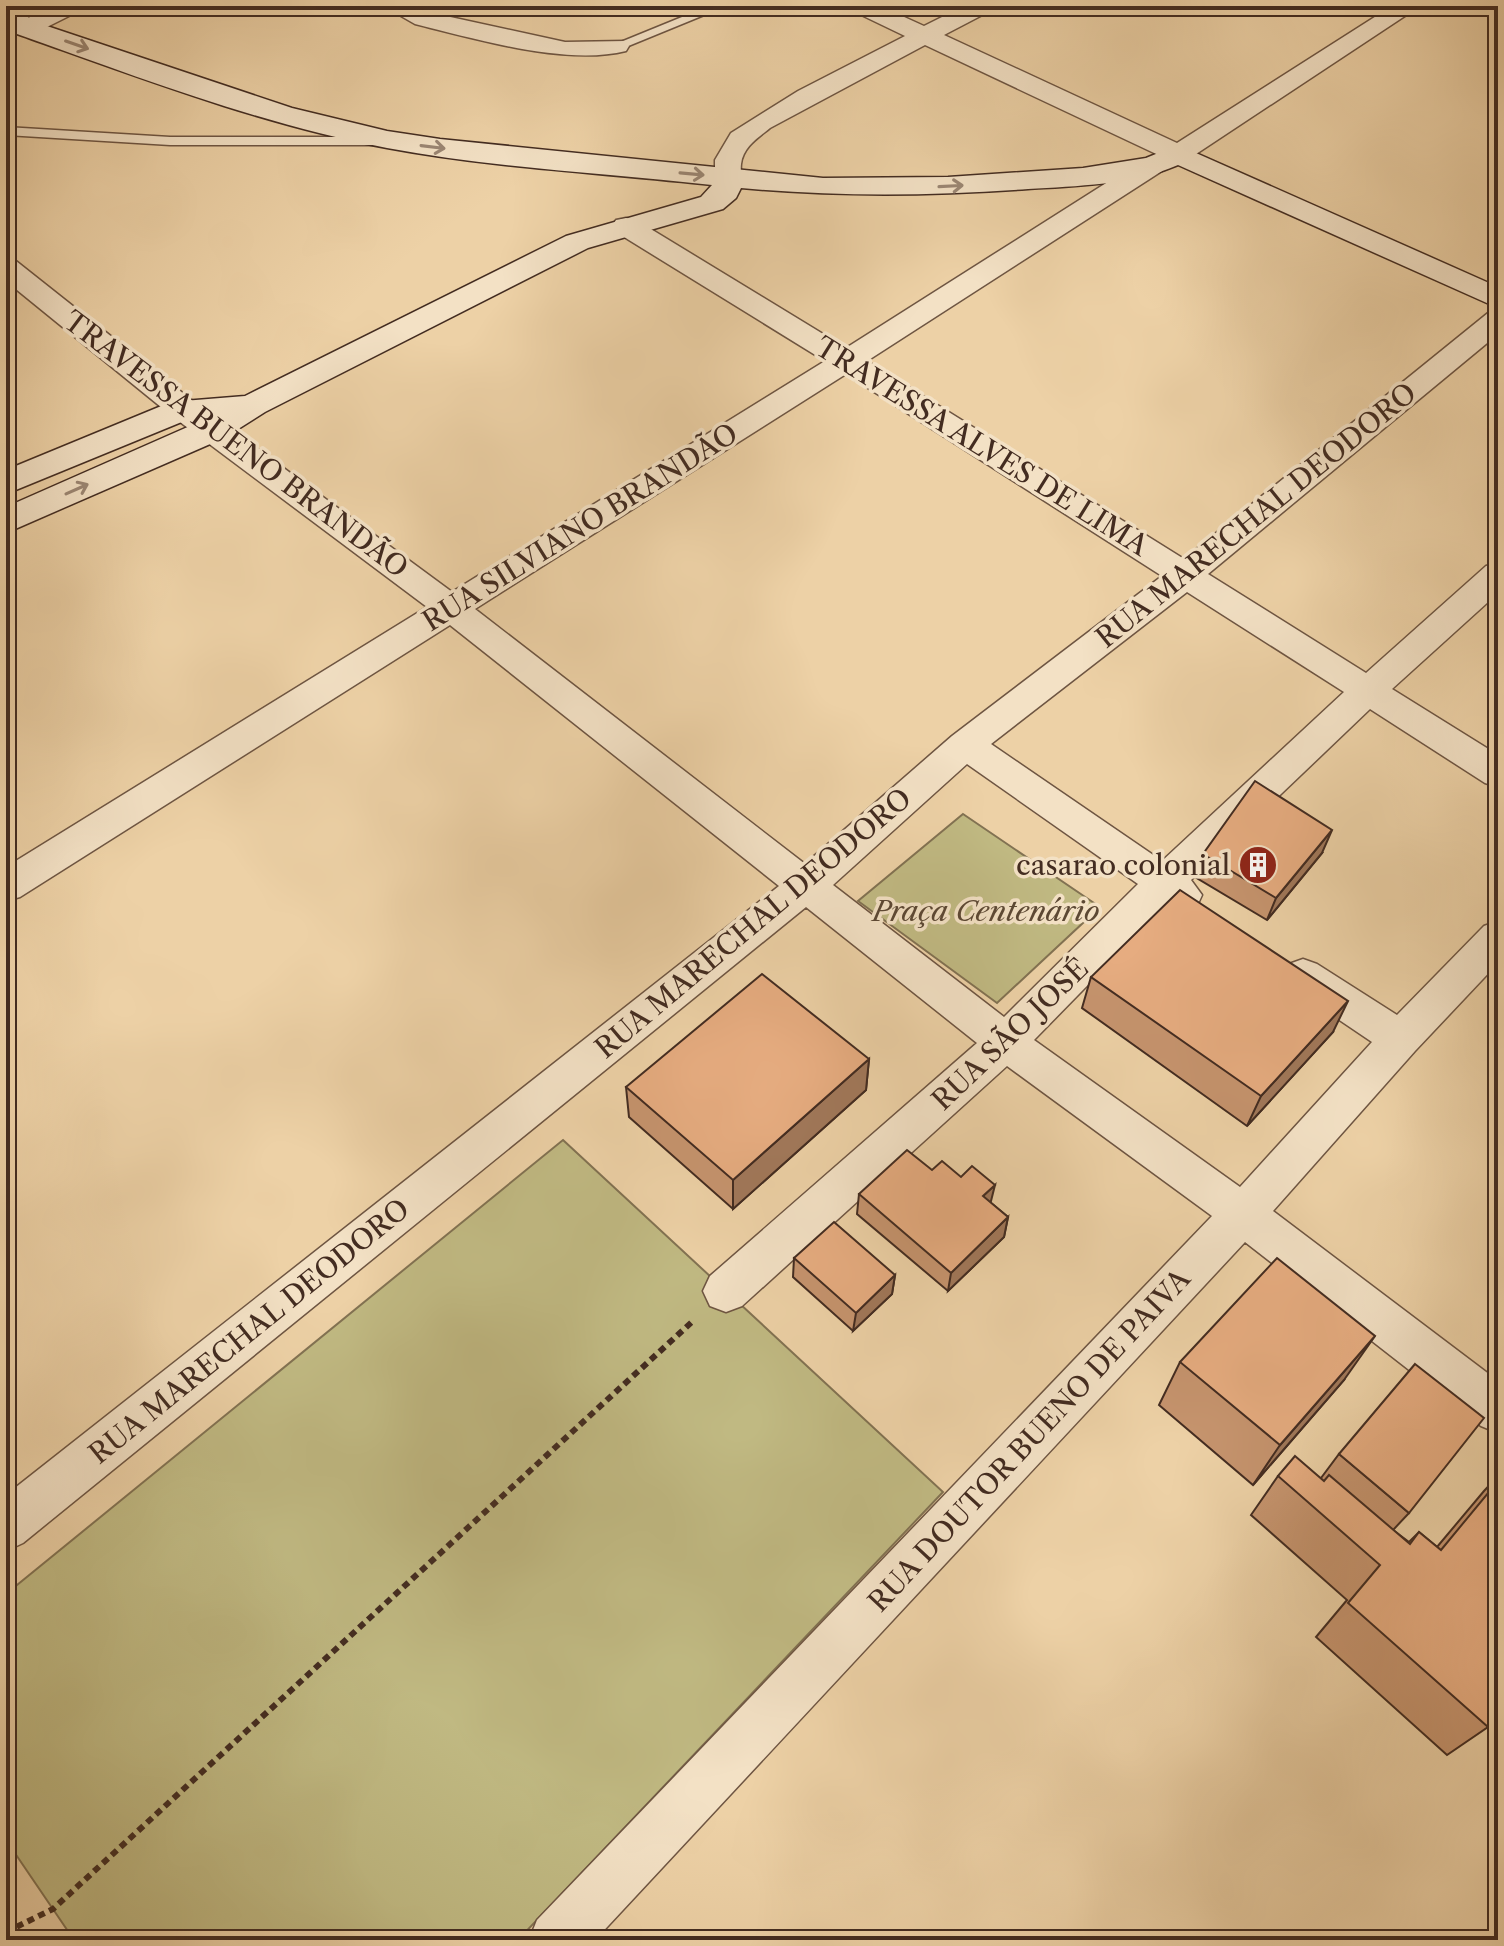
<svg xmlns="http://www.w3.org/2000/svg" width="1504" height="1946" viewBox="0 0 1504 1946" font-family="'Libre Caslon Text',serif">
  <rect width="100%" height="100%" fill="#edd1a6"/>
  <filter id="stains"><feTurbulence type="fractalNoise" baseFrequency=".0025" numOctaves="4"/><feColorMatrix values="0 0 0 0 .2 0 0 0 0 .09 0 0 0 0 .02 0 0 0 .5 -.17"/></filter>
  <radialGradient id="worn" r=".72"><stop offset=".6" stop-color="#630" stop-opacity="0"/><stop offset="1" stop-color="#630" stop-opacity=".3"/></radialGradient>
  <g fill="#c0b982" stroke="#827252" stroke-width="2">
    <polygon points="963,814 1100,907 997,1003 858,901"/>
    <polygon points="563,1140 943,1492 518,1940 74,1940 6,1840 6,1594"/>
  </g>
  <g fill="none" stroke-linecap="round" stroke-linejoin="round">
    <g stroke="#6e5542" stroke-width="3">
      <g id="lane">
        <polygon points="709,6 726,6 621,49 611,46"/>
        <polygon points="6,127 170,137 382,137 389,141 382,145 170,145 6,135"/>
      </g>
    </g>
    <g stroke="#6e5542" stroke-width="3">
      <g id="street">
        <polygon points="52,6 83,6 79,11 35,33 6,34 6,20 22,21"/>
        <path d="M 398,6 L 422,6 L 432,13 L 565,42 L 626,41 L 629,46 L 626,51 C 566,66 476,39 415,24 L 401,16 Z"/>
        <path d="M 849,6 L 880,6 L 924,26 L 964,6 L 994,6 L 990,11 L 944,35 L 1177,143 L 1392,6 L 1420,6 L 1187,160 L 1169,160 L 925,45 L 770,128 C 758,138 743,147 741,164 C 740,172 743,175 737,183 L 719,183 L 715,177 L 715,160 L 731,133 L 798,91 L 905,36 L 853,11 Z"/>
        <path d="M 1153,157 L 1162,159 L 1166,165 L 1162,171 L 867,361 L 1184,559 L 1488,313 L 1498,310 L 1498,334 L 1208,574 L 1366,673 L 1486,566 L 1498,563 L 1498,593 L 1392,689 L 1498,755 L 1498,787 L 1485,783 L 1370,709 L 1191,880 L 1202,895 L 1197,906 L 1183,910 L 1167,904 L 1034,1040 L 1240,1187 L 1372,1042 L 1289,986 L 1283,975 L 1289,964 L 1303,959 L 1317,964 L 1397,1015 L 1484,926 L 1498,921 L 1498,963 L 1415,1051 L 1273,1211 L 1498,1381 L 1498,1433 L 1481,1426 L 1245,1242 L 595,1940 L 529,1940 L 537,1920 L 1212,1216 L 1007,1066 L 742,1306 L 726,1312 L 710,1306 L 703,1291 L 710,1276 L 977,1043 L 806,907 L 23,1543 L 6,1551 L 6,1495 L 779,886 L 450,625 L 20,897 L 6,901 L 6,867 L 427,607 L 172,416 L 6,281 L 6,259 L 16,261 L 194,402 L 452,592 L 825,361 L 616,232 L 612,226 L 616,220 L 626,218 L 636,220 L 846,348 L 1144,159 ZM 846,374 L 1162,576 L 952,736 L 805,864 L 475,609 ZM 1187,592 L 1344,692 L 1162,861 L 991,744 ZM 967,764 L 1138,884 L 1004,1017 L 833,885 Z"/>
      </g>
    </g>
    <g stroke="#432c21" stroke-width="3">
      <path id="secondary" d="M 6,6 L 15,8 L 35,22 L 292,108 L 387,131 L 440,139 L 823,178 L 948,177 L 1083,168 L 1146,158 L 1178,145 L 1498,287 L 1498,308 L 1178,165 C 1132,185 1077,186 1028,189 C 932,196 837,197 741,188 L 736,198 L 723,209 L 588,248 L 265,412 L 224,438 L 6,533 L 6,507 L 208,418 L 189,419 L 6,494 L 6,470 L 171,402 L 245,396 L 566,236 L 701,197 L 712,185 C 604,173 494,168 387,148 C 260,124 138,77 17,34 L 6,26 Z"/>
    </g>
    <polyline stroke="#432c21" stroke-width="6" stroke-dasharray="7 5" stroke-linecap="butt" points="6,1932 53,1909 694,1320"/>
    <use href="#lane" fill="#f3e1c5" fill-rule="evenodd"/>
    <use href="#street" fill="#f3e1c5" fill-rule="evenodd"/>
    <use href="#secondary" fill="#f3e1c5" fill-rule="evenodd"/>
  </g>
  <g fill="#c6946e" stroke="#432c21" stroke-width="2">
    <polygon points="1322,853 1267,920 1195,877 1203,854"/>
    <polygon points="1091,977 1333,1032 1247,1126 1082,1008"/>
    <polygon points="869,1059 866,1090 733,1209 629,1117 626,1087"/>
    <polygon points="859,1194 991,1203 1008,1217 1004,1237 948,1291 857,1214"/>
    <polygon points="794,1258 895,1275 892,1294 853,1331 793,1277"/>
    <polygon points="1180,1362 1344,1380 1253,1485 1159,1405"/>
    <polygon points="1339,1454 1409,1513 1393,1530 1409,1542 1419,1532 1437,1547 1484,1491 1498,1476 1498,1713 1488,1727 1447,1755 1316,1637 1347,1600 1251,1515 1278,1476 1321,1478"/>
  </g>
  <g fill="#a1785a" stroke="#432c21" stroke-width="2">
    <polygon points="1332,830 1322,853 1267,920 1276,898"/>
    <polygon points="1348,1001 1333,1032 1247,1126 1261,1096"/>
    <polygon points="869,1059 866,1090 733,1209 733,1180"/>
    <polygon points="995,1185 990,1205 983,1196"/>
    <polygon points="1008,1217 1004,1237 948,1291 951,1273"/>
    <polygon points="895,1275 892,1294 853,1331 856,1313"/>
    <polygon points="1375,1336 1344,1380 1253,1485 1280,1445"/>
  </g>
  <g fill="#e6ac80" stroke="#432c21" stroke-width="2">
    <polygon points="1255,781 1332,830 1276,898 1203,854"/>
    <polygon points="1180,890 1348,1001 1261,1096 1091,977"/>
    <polygon points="762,974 869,1059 733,1180 626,1087"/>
    <polygon points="907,1150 932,1170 942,1161 961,1177 972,1166 995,1185 983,1196 1008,1217 951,1273 859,1194"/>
    <polygon points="834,1222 895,1275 856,1313 794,1258"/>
    <polygon points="1277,1258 1375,1336 1280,1445 1180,1362"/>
    <polygon points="1415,1364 1484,1418 1409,1513 1339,1454"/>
    <polygon points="1295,1456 1324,1481 1329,1475 1410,1544 1419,1532 1441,1550 1498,1481 1498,1713 1488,1727 1348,1603 1380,1565 1278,1476"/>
  </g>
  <defs><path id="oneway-shaft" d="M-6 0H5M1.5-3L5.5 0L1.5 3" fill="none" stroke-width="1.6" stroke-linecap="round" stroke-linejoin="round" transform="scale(2)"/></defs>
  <g stroke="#9b8673">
    <use href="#oneway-shaft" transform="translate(77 45) rotate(19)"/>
    <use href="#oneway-shaft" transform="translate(433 147) rotate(7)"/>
    <use href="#oneway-shaft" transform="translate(692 174) rotate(5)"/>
    <use href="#oneway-shaft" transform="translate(951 186) rotate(-3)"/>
    <use href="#oneway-shaft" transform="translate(77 489) rotate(-24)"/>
  </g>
  <defs>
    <g id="building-disc" transform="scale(2)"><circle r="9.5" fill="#8f2418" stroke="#f3e1c5"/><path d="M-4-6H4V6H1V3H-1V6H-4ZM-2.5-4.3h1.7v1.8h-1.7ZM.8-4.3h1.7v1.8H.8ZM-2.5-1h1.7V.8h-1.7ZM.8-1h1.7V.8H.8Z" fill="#fff"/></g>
  </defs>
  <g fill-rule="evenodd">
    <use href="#building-disc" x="1258" y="865"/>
  </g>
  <g text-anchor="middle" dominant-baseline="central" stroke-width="7" stroke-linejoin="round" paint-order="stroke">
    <g font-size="28" fill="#432c21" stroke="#f3e1c5">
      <text transform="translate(236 444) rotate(37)">TRAVESSA BUENO BRANDÃO</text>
      <text transform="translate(982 446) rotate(32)">TRAVESSA ALVES DE LIMA</text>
      <text transform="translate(1256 515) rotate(-39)">RUA MARECHAL DEODORO</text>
      <text transform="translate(580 527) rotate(-32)">RUA SILVIANO BRANDÃO</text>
      <text transform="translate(753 923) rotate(-40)">RUA MARECHAL DEODORO</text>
      <text transform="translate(1010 1034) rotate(-44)">RUA SÃO JOSÉ</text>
      <text transform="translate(249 1331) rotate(-39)">RUA MARECHAL DEODORO</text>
      <text transform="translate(1029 1440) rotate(-47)">RUA DOUTOR BUENO DE PAIVA</text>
    </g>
    <g font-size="28" fill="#432c21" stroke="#f3e1c5" text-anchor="end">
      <text x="1230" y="865">casarao colonial</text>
    </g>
    <g font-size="28" font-style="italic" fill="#5c4834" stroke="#f3e1c5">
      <text x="986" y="911">Praça Centenário</text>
    </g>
  </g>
  <rect width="1504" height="1946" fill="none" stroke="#edd1a6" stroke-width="32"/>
  <rect x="8" y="8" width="1488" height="1930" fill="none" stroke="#432c21" stroke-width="4"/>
  <rect x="16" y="16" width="1472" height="1914" fill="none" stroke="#432c21" stroke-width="2"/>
  <rect width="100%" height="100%" filter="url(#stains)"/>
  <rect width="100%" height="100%" fill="url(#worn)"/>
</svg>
